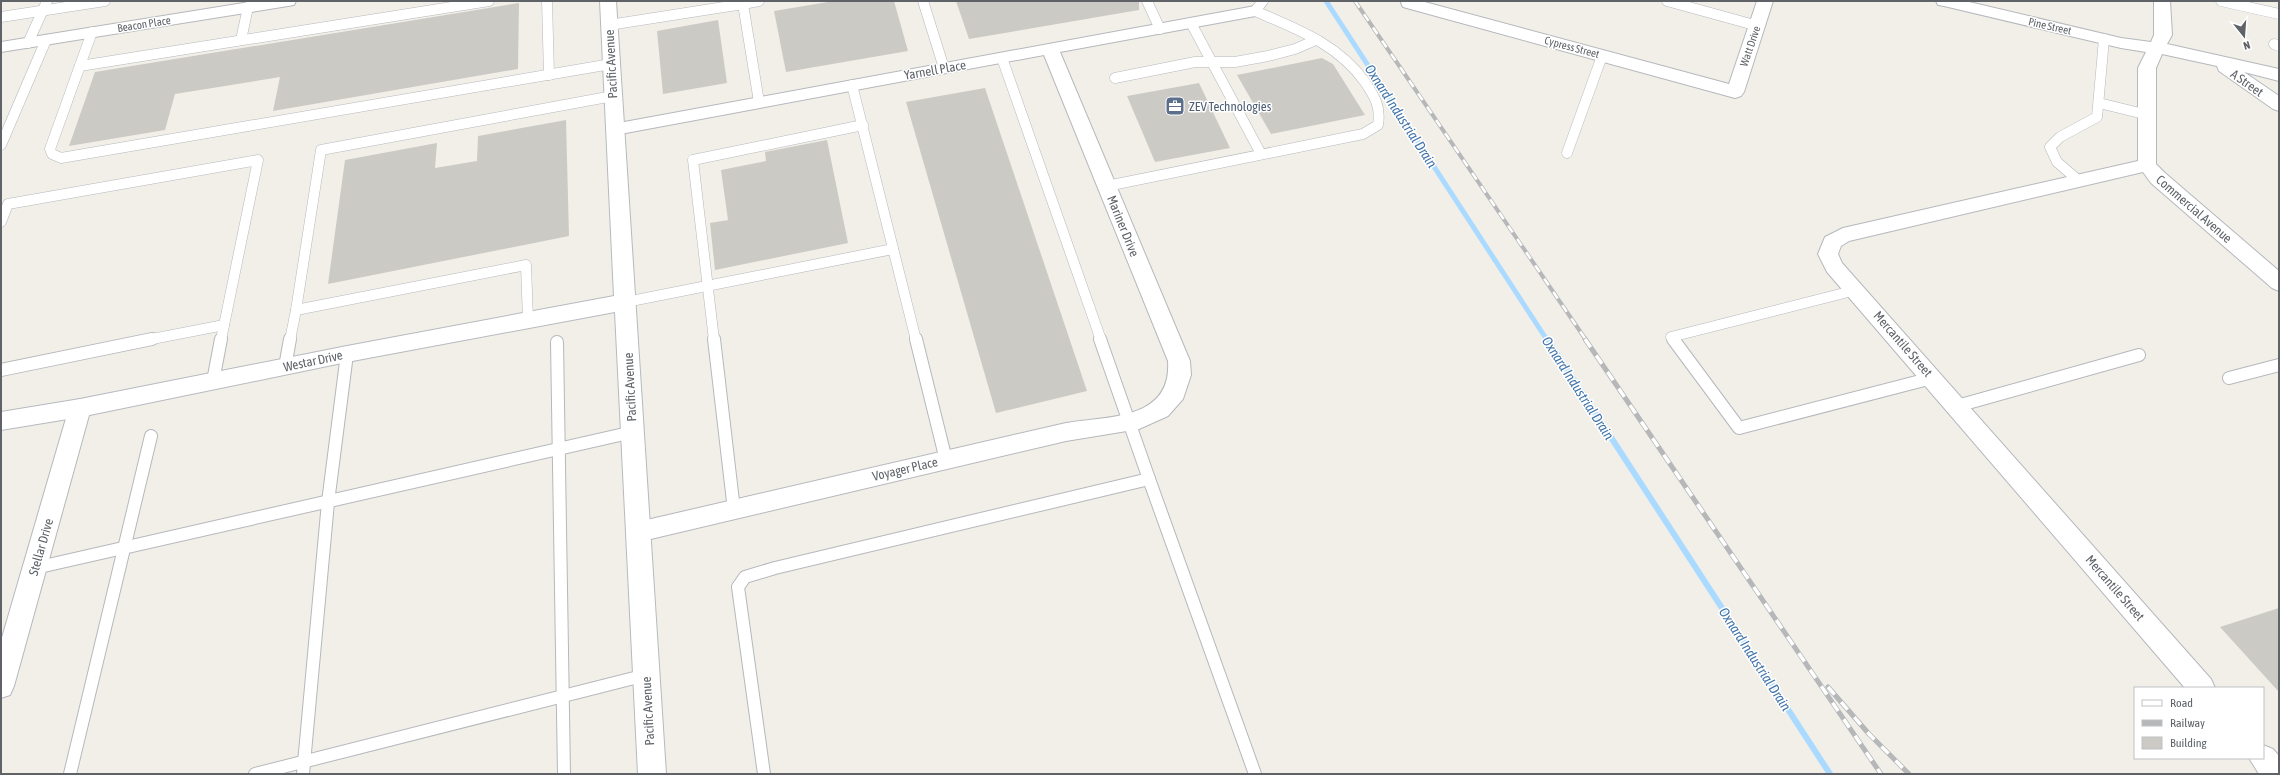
<svg xmlns="http://www.w3.org/2000/svg" width="2280" height="775" viewBox="0 0 2280 775" font-family="'Asap Condensed',sans-serif">
  <rect width="100%" height="100%" fill="#f1efe8"/>
  <g fill="none" stroke-linecap="round" stroke-linejoin="round">
    <polyline stroke="#aadaff" stroke-width="5" points="1326,1 1547,340"/>
    <polyline stroke="#aadaff" stroke-width="6" points="1547,339 1830,774"/>
  </g>
  <g fill="#cccac5">
    <polygon points="834,1 894,1 908,51 786,72 774,11"/>
    <polygon points="956,1 1139,1 1139,10 969,39"/>
    <polygon points="519,3 518,69 273,111 280,77 175,94 165,130 69,146 95,72"/>
    <polygon points="718,20 727,83 663,94 657,31"/>
    <polygon points="1322,58 1333,64 1365,115 1271,134 1237,75"/>
    <polygon points="1199,83 1230,148 1155,162 1127,96"/>
    <polygon points="985,88 1087,391 996,413 906,102"/>
    <polygon points="566,120 569,236 328,284 345,160 437,143 435,168 477,161 478,136"/>
    <polygon points="827,140 848,243 715,270 710,223 728,220 721,170 766,161 765,152"/>
    <polygon points="2279,608 2279,692 2220,627"/>
  </g>
  <g fill="none" stroke-linecap="round" stroke-linejoin="round">
    <g stroke="#b5b8bc" stroke-width="11">
      <g id="lane-far1">
        <polyline points="547,1 549,75"/>
        <polyline points="759,1 743,4 759,102"/>
        <polyline points="923,1 944,68"/>
        <polyline points="1147,1 1160,29"/>
        <polyline points="1667,1 1758,26"/>
        <polyline points="2221,1 2279,14"/>
        <polyline points="1,17 105,1"/>
        <polyline points="1191,23 1261,154"/>
        <polyline points="609,25 743,4"/>
        <polyline points="92,32 50,149 52,154 61,158 611,64"/>
        <polyline points="241,40 248,7"/>
        <polyline points="28,43 47,1"/>
        <polyline points="2274,44 2279,46"/>
        <polyline points="1002,58 1101,340"/>
        <polyline points="80,66 489,1"/>
        <polyline points="1115,78 1195,62 1235,62 1268,56 1295,49 1316,40"/>
        <polyline points="852,85 916,340"/>
        <polyline points="2099,103 2148,115"/>
        <polyline points="1,145 46,40"/>
        <polyline points="1567,153 1602,56"/>
        <polyline points="2078,180 2057,162 2050,147 2060,137 2097,117 2104,39"/>
        <path d="M 1107,186 L 1363,134 L 1378,125 C 1381,107 1375,97 1365,82 C 1338,44 1297,29 1255,11 L 1263,1"/>
        <polyline points="1,222 8,204 258,160 221,340"/>
        <polyline points="626,302 893,249"/>
        <polyline points="528,320 526,265 296,310 321,150 613,96"/>
        <polyline points="147,340 224,325"/>
        <polyline points="290,340 296,310"/>
        <polyline points="714,340 693,160 863,125"/>
        <polyline points="1674,340 1671,337 1856,290"/>
      </g>
    </g>
    <g stroke="#b5b8bc" stroke-width="14">
      <g id="lane">
        <polyline points="714,339 734,510"/>
        <polyline points="916,339 946,460"/>
        <polyline points="1673,339 1739,428 1932,378"/>
        <polyline points="557,342 564,774"/>
        <polyline points="285,367 290,339"/>
        <polyline points="1,370 152,339"/>
        <polyline points="2229,378 2279,365"/>
        <polyline points="213,381 221,339"/>
        <polyline points="1957,406 2139,355"/>
        <polyline points="1149,479 1255,774"/>
        <polyline points="35,568 633,432"/>
        <polyline points="70,774 151,436"/>
        <polyline points="255,774 646,675"/>
        <polyline points="303,774 328,502 347,354"/>
        <polyline points="764,774 738,587 745,577 775,568 1149,479 1100,339"/>
      </g>
    </g>
    <g stroke="#b5b8bc" stroke-width="2">
      <g id="street">
        <polygon points="256,1 296,1 294,5 288,6 1,52 1,42"/>
        <polygon points="1402,1 1421,1 1729,84 1757,1 1773,1 1744,92 1741,96 1735,98 1403,7 1401,3"/>
        <polygon points="1936,1 1965,1 2121,38 2151,42 2154,35 2154,1 2170,1 2172,35 2167,44 2279,69 2279,81 2244,72 2279,96 2279,111 2273,109 2219,71 2217,66 2162,54 2156,68 2156,164 2165,173 2279,271 2279,291 2272,288 2151,183 2143,172 1849,241 1841,246 1838,254 1842,263 2211,679 2215,688 2185,688 1827,272 1818,254 1825,237 1843,228 2138,161 2138,68 2146,52 2121,48 1944,6 1938,5"/>
        <path d="M 1255,6 L 1261,7 L 1263,11 L 1261,15 L 1060,52 L 1190,361 L 1191,375 L 1183,399 L 1168,416 L 1139,429 L 1066,441 L 638,542 L 630,539 L 626,532 L 630,525 L 638,522 L 1066,423 C 1109,416 1172,420 1168,361 L 1044,55 L 615,135 L 608,133 L 606,129 L 608,125 Z"/>
        <polygon points="80,399 88,402 91,408 14,686 10,695 1,698 1,641 69,408 72,402"/>
        <polygon points="2263,745 2273,749 2279,756 2279,774 2259,774 2249,758 2263,758"/>
      </g>
    </g>
    <g stroke="#b6babf" stroke-width="2">
      <polygon id="secondary" points="600,1 616,1 666,774 638,774 615,312 347,362 80,417 1,430 1,412 80,399 347,346 614,296"/>
    </g>
    <use href="#lane-far1" stroke="#fff" stroke-width="10"/>
    <use href="#lane" stroke="#fff" stroke-width="12"/>
    <use href="#street" fill="#fff" fill-rule="evenodd"/>
    <use href="#secondary" fill="#fff" fill-rule="evenodd"/>
    <g stroke="#b6b7b8" stroke-width="4">
      <polyline id="rail-far1" points="1355,1 1586,340"/>
    </g>
    <g stroke="#b6b7b8" stroke-width="5">
      <g id="rail">
        <polyline points="1585,339 1881,774"/>
        <polyline points="1828,687 1869,734 1909,774"/>
      </g>
    </g>
    <use href="#rail-far1" stroke="#fff" stroke-width="2.5" stroke-dasharray="8" stroke-linecap="butt"/>
    <use href="#rail" stroke="#fff" stroke-width="3.5" stroke-dasharray="10" stroke-linecap="butt"/>
  </g>
  <defs>
    <g id="office-square" transform="scale(1)"><rect x="-9" y="-9" width="18" height="18" rx="4" fill="#5c6f8a" stroke="#fff"/><path d="M-6-3h4V-5.5h4V-3h4V5H-6ZM-1-4.5V-3h2v-1.5ZM-6 0V1H6V0Z" fill="#fff"/></g>
  </defs>
  <g fill-rule="evenodd">
    <use href="#office-square" x="1175" y="106"/>
  </g>
  <g text-anchor="middle" dominant-baseline="central" stroke-width="3" stroke-linejoin="round" paint-order="stroke">
    <g font-size="11" fill="#5f6368" stroke="#fff">
      <text transform="translate(144 24) rotate(-9)">Beacon Place</text>
      <text transform="translate(2050 26) rotate(13)">Pine Street</text>
      <text transform="translate(1750 46) rotate(-71)">Watt Drive</text>
      <text transform="translate(1572 47) rotate(15)">Cypress Street</text>
    </g>
    <g font-size="13" fill="#5f6368" stroke="#fff">
      <text transform="translate(611 64) rotate(-93)">Pacific Avenue</text>
      <text transform="translate(935 70) rotate(-10)">Yarnell Place</text>
      <text transform="translate(2247 83) rotate(35)">A Street</text>
      <text transform="translate(2194 209) rotate(41)">Commercial Avenue</text>
      <text transform="translate(1123 226) rotate(68)">Mariner Drive</text>
      <text transform="translate(1903 344) rotate(49)">Mercantile Street</text>
      <text transform="translate(313 361) rotate(-12)">Westar Drive</text>
      <text transform="translate(630 387) rotate(-93)">Pacific Avenue</text>
      <text transform="translate(905 469) rotate(-13)">Voyager Place</text>
      <text transform="translate(41 547) rotate(-74)">Stellar Drive</text>
      <text transform="translate(2115 588) rotate(49)">Mercantile Street</text>
      <text transform="translate(648 711) rotate(-93)">Pacific Avenue</text>
    </g>
    <g font-size="13" fill="#4e5e75" stroke="#fff" text-anchor="start">
      <text x="1189" y="106">ZEV Technologies</text>
    </g>
    <g font-size="14" font-style="italic" fill="#4174aa" stroke="#fff">
      <text transform="translate(1401 116) rotate(57)">Oxnard Industrial Drain</text>
      <text transform="translate(1578 388) rotate(57)">Oxnard Industrial Drain</text>
      <text transform="translate(1755 659) rotate(57)">Oxnard Industrial Drain</text>
    </g>
  </g>
  <rect width="2280" height="775" fill="none" stroke="#5f6368" stroke-width="4"/>
  <rect x="2134" y="687" width="130" height="72" fill="#ffffff" stroke="#bfc1c3"/>
  <rect x="2142" y="700" width="20" height="6" fill="#ffffff" stroke="#bfc1c3"/>
  <text x="2170" y="707" font-size="12" fill="#5f6368">Road</text>
  <rect x="2142" y="720" width="20" height="6" fill="#b6b7b8" stroke="#bfc1c3"/>
  <text x="2170" y="727" font-size="12" fill="#5f6368">Railway</text>
  <rect x="2142" y="737" width="20" height="12" fill="#cccac5" stroke="#bfc1c3"/>
  <text x="2170" y="747" font-size="12" fill="#5f6368">Building</text>
  <g transform="translate(2244 36) rotate(163)" stroke="#ffffff" stroke-width="3" paint-order="stroke">
  <path d="M0-3L7 15L0 10L-7 15Z" fill="#5f6368"/>
  <text y="-6" font-size="11" font-weight="bold" text-anchor="middle" fill="#5f6368">N</text>
  </g>
</svg>
